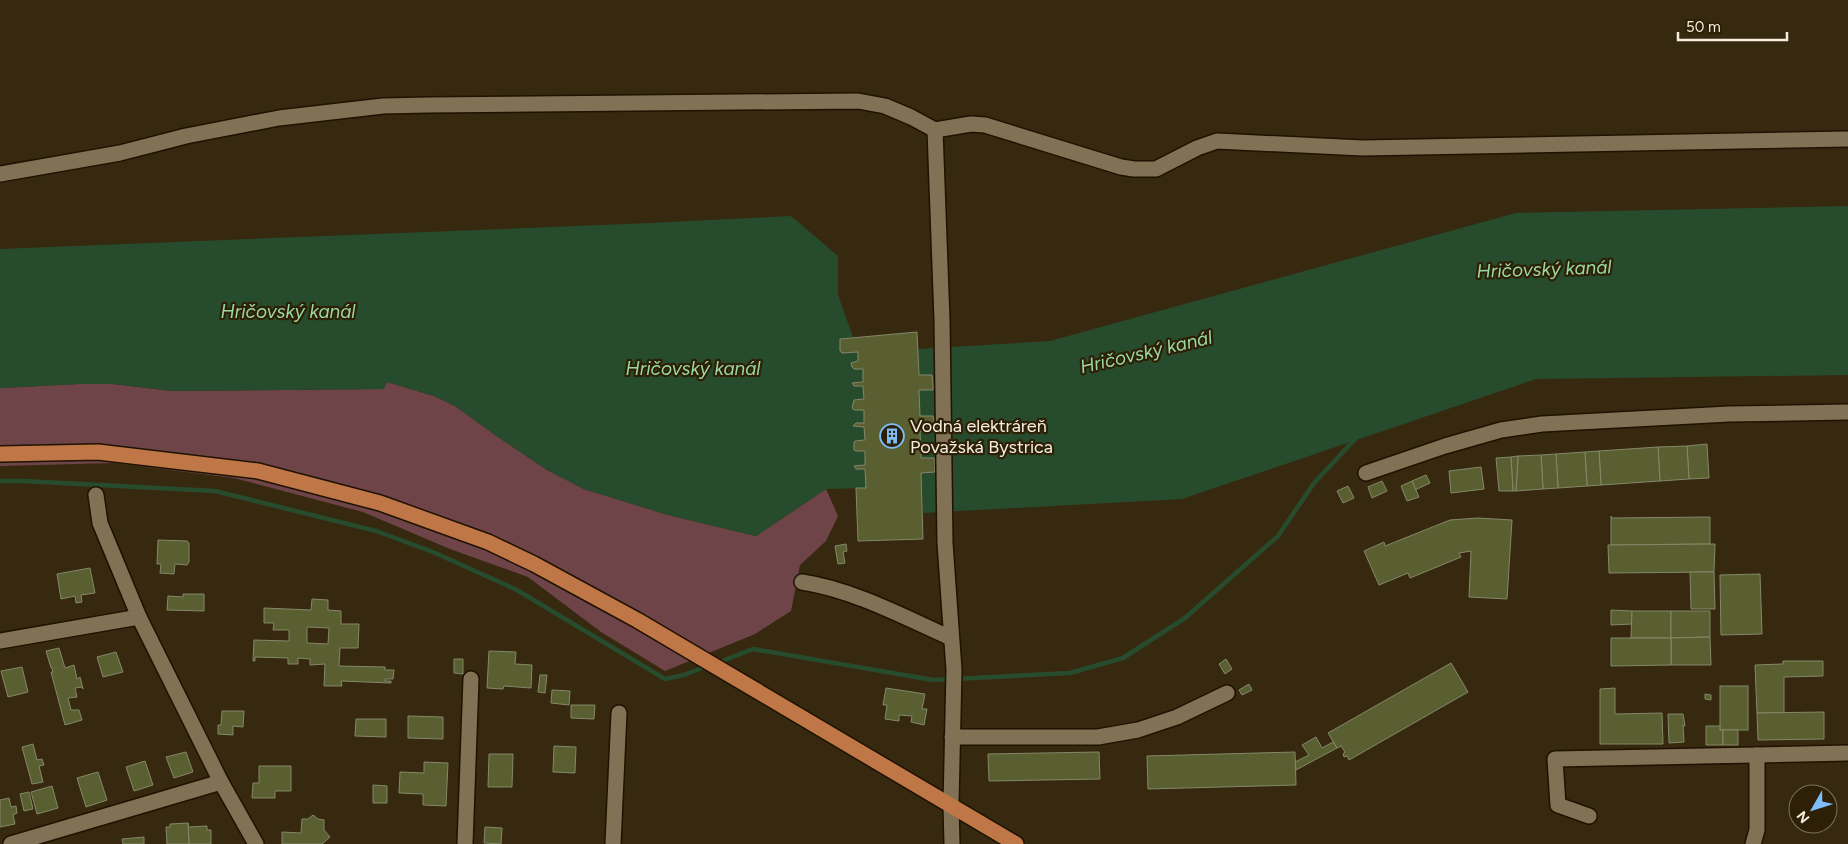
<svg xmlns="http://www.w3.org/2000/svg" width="1848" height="844" viewBox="0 0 1848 844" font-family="Figtree,sans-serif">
  <rect width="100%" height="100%" fill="#372910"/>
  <polygon fill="#6f4448" points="387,382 434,396 455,406 498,437 547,470 584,489 668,515 756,536 826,489 838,516 826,541 800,565 791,611 755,634 665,671 601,632 528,577 450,549 363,512 234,478 114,463 0,466 0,388 79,384 113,384 172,391 383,389"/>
  <g fill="#274c2d">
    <polygon points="1848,206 1848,375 1536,379 1182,499 923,513 921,473 935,472 934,458 921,458 920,431 934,431 920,416 919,390 932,390 932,375 919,375 918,349 1050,341 1516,213"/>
    <polygon points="791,216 838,256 838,295 853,337 840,339 840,351 842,353 858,352 858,361 852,363 852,367 854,369 863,369 863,382 852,384 854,386 863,386 864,399 854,400 852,408 854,410 864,410 864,423 856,423 853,426 864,427 865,440 855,441 854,450 856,451 865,451 865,465 856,465 854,468 865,469 866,488 826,489 756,536 668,515 584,489 547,470 498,437 455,406 434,396 387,382 384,389 172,391 113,384 79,384 0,388 0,249 651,223"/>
  </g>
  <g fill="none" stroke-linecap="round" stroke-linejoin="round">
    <g stroke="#274c2d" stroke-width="4.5">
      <polyline points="0,481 23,481 215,491 376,531 433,552 517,590 665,679 684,675 707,666"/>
      <polyline points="717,663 753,649 933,680 1070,673 1123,658 1185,618 1278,536 1314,483 1358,436"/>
    </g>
  </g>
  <g fill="#5a5f31" stroke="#848869" fill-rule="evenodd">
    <polygon points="917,332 919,375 932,375 933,385 933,390 919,390 920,416 933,416 934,421 934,431 920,431 921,458 934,458 935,462 935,472 921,473 923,539 858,541 856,488 866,488 865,469 856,469 854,466 865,465 865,451 856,451 854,450 854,443 855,441 865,440 864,427 853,426 856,423 864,423 864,410 854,410 852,408 854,400 864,399 863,386 854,386 852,383 863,382 863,369 854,369 852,367 851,363 858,361 858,352 842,353 840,351 840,339"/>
    <polygon points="1707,444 1709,478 1689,479 1687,446"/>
    <polygon points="1687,446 1689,479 1660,481 1658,447"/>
    <polygon points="1658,447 1660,481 1601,485 1599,451"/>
    <polygon points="1599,451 1601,485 1587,486 1585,452"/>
    <polygon points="1585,452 1587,486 1558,488 1556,454"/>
    <polygon points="1556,454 1558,488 1543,489 1541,455"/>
    <polygon points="1541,455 1543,489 1516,491 1518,456"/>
    <polygon points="1518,456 1516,491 1513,491 1511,457"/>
    <polygon points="1511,457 1513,491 1499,491 1496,458"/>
    <polygon points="1481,467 1484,489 1451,493 1449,471"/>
    <polygon points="1426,475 1430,483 1415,490 1412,481"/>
    <polygon points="1382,481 1387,491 1372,498 1368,487"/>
    <polygon points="1412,481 1419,497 1407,501 1401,486"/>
    <polygon points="1348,486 1354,498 1343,503 1337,491"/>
    <polygon points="1611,516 1612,518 1710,517 1710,544 1611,545"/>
    <polygon points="1478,518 1512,520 1507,599 1469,597 1471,551 1459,553 1461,557 1410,578 1408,573 1379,585 1364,551 1384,542 1385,546 1450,520"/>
    <polygon points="158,540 187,541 189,543 189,562 187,565 175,564 174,574 160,573 161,564 157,564"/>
    <polygon points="846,544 847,551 843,552 845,563 838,564 835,546"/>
    <polygon points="1715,544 1714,572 1609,573 1608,545"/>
    <polygon points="90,568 95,593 81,595 82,602 76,603 75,596 61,599 57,574"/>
    <polygon points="1690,572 1714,572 1715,609 1691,609"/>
    <polygon points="1760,574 1762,634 1721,635 1720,575"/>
    <polygon points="183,594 204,594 204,611 167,610 168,596 183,597"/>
    <path d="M 312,599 L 328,600 L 328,610 L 341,611 L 341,624 L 359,624 L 358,648 L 340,648 L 339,666 L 385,667 L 385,670 L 394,670 L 393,679 L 385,679 L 385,681 L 391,681 L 391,683 L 341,681 L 342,686 L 324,686 L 325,664 L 310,665 L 310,659 L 298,658 L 298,664 L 288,664 L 288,658 L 255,657 L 255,661 L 253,661 L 254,640 L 289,641 L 289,630 L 273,630 L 274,623 L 264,623 L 264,608 L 311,610 ZM 307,627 L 329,628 L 328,644 L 307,643 Z"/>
    <polygon points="1611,610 1632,611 1632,624 1611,625"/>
    <polygon points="1632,611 1671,611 1671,638 1631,638"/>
    <polygon points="1671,611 1710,611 1710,637 1671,638"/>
    <polygon points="1710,637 1711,665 1671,665 1671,638"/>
    <polygon points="1611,638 1671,638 1671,665 1611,666"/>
    <polygon points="59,648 65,668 74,665 77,679 80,677 83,689 82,687 75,688 77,697 68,698 71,710 79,710 82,720 65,725 51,672 53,672 52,668 51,668 46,651"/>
    <polygon points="489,651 516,652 515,664 532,665 531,688 504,686 503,689 487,688"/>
    <polygon points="116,652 123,672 103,677 97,657"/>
    <polygon points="454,659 463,659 463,674 454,673"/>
    <polygon points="1226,659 1232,669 1225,674 1219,664"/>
    <polygon points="1783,661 1823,661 1823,676 1784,677 1784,713 1757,713 1755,665 1783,664"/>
    <polygon points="1451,663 1468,692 1349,760 1347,756 1344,757 1343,754 1345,752 1341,746 1337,748 1328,733"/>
    <polygon points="22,667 28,692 8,697 1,671"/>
    <polygon points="540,675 547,675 545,693 538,692"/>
    <polygon points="1249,684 1252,690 1242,695 1239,690"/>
    <rect x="1720" y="686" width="28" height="44"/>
    <polygon points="886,688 925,694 922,709 927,709 924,725 911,722 912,716 899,715 899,721 885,719 887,705 883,705"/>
    <polygon points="1615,688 1615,714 1662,713 1663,744 1600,744 1600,689"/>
    <polygon points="552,690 570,691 569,705 551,703"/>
    <polygon points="1705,694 1711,695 1711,700 1705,699"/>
    <polygon points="571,705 595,705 594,719 571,718"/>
    <polygon points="222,711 244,711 243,727 233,726 233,735 218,734 218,725 221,725"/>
    <polygon points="1824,712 1824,739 1758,740 1757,713"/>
    <polygon points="1668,714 1683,714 1685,726 1683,725 1684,742 1669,743"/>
    <polygon points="408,716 443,717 443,739 408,738"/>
    <polygon points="356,719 386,719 386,737 355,736"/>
    <polygon points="1706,726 1720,726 1720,730 1723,730 1723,745 1706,745"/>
    <rect x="1723" y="730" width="15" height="15"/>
    <polygon points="1316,737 1322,748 1333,742 1337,748 1296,770 1295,762 1309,755 1302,745"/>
    <polygon points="33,744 37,760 42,759 44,765 39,766 43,782 32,784 22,747"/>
    <polygon points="554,746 576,747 575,773 553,772"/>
    <polygon points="186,752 193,772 174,778 166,757"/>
    <polygon points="1099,752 1100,779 989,781 988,754"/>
    <polygon points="1295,752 1296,785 1148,789 1147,756"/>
    <polygon points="489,754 513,754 512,787 488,787"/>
    <polygon points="145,761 153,785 134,791 126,767"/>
    <polygon points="424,762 448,763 446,806 423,805 423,794 399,793 400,772 424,773"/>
    <polygon points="259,766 291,766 291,791 275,791 275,798 252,798 253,783 259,783"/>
    <polygon points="98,772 107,800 86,807 77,778"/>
    <polygon points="373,785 387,786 387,803 373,803"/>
    <polygon points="52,786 58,808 37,814 31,792"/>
    <polygon points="29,792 33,809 24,811 20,794"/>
    <polygon points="9,798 11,807 16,806 17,813 13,815 15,824 0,827 0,800"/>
    <polygon points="313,815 318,819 324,820 324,830 330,837 322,844 282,844 282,832 301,833 302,819 308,819"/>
    <polygon points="188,823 188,827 207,826 207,830 211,830 211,844 189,844"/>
    <polygon points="188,823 189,844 167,844 166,827 170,827 170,824"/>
    <polygon points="485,827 502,828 501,844 484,843"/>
    <polygon points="144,837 144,844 123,844 122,839"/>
  </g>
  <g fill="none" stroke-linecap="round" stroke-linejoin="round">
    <g stroke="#1f1200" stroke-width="18">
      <g id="minor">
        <polyline points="935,130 942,320 945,543 954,670 951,805 952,844"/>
        <polyline points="0,174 120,153 186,136 279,118 383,106 428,105 858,101 885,106 911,117 935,130 971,124 985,125 1121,167 1134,169 1156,169 1197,148 1217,141 1363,148 1848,139"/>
        <polyline points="1366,473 1445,446 1501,430 1542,424 1729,414 1848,412"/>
        <polyline points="96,495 100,523 139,617 221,782 256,844"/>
        <path d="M 802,582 C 854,590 904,617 951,638"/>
        <polyline points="0,641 139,617"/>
        <polyline points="952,737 1098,737 1138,730 1177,717 1227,693"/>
        <polyline points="1589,816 1558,805 1555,759 1848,753"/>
        <polyline points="11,844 221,782"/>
        <polyline points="465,844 471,679"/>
        <polyline points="613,844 619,713"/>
        <polyline points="1753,844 1757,830 1757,755"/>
      </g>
    </g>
    <g stroke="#1f1200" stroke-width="18">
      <polyline id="major" points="0,454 98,452 258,471 380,503 488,542 534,564 637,620 1016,844"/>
    </g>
    <use href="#minor" stroke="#817155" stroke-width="15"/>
    <use href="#major" stroke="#c07747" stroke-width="15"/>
  </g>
  <defs>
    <g id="building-ring" transform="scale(1.25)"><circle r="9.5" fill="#2d2006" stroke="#7ebdf9" stroke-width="1.5"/><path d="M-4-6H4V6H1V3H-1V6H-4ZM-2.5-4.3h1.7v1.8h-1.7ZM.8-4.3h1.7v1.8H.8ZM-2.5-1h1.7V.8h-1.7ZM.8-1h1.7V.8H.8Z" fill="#7ebdf9"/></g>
  </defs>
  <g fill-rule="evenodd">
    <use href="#building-ring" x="892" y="436"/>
  </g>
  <g text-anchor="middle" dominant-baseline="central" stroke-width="4.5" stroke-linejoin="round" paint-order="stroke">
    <g font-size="18" fill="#f6edde" stroke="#2d2006" text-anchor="start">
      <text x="910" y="426">Vodná elektráreň<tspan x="910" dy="21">Považská Bystrica</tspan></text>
    </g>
    <g font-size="19" font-style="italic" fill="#9bd9a3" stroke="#2d2006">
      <text transform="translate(1544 269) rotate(-2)">Hričovský kanál</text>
      <text x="288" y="311">Hričovský kanál</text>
      <text transform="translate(1146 352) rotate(-13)">Hričovský kanál</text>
      <text x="693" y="368">Hričovský kanál</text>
    </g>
  </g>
  <g transform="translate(1813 809) rotate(231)"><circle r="24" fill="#2d2006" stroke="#7d725c"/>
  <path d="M0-4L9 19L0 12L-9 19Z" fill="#7ebdf9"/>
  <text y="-8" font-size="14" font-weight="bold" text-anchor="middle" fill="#f6edde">N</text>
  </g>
  <path d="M1678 32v8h109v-8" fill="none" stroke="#f6edde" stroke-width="2.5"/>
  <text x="1686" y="32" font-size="15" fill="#f6edde" stroke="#2d2006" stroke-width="4" paint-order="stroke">50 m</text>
</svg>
